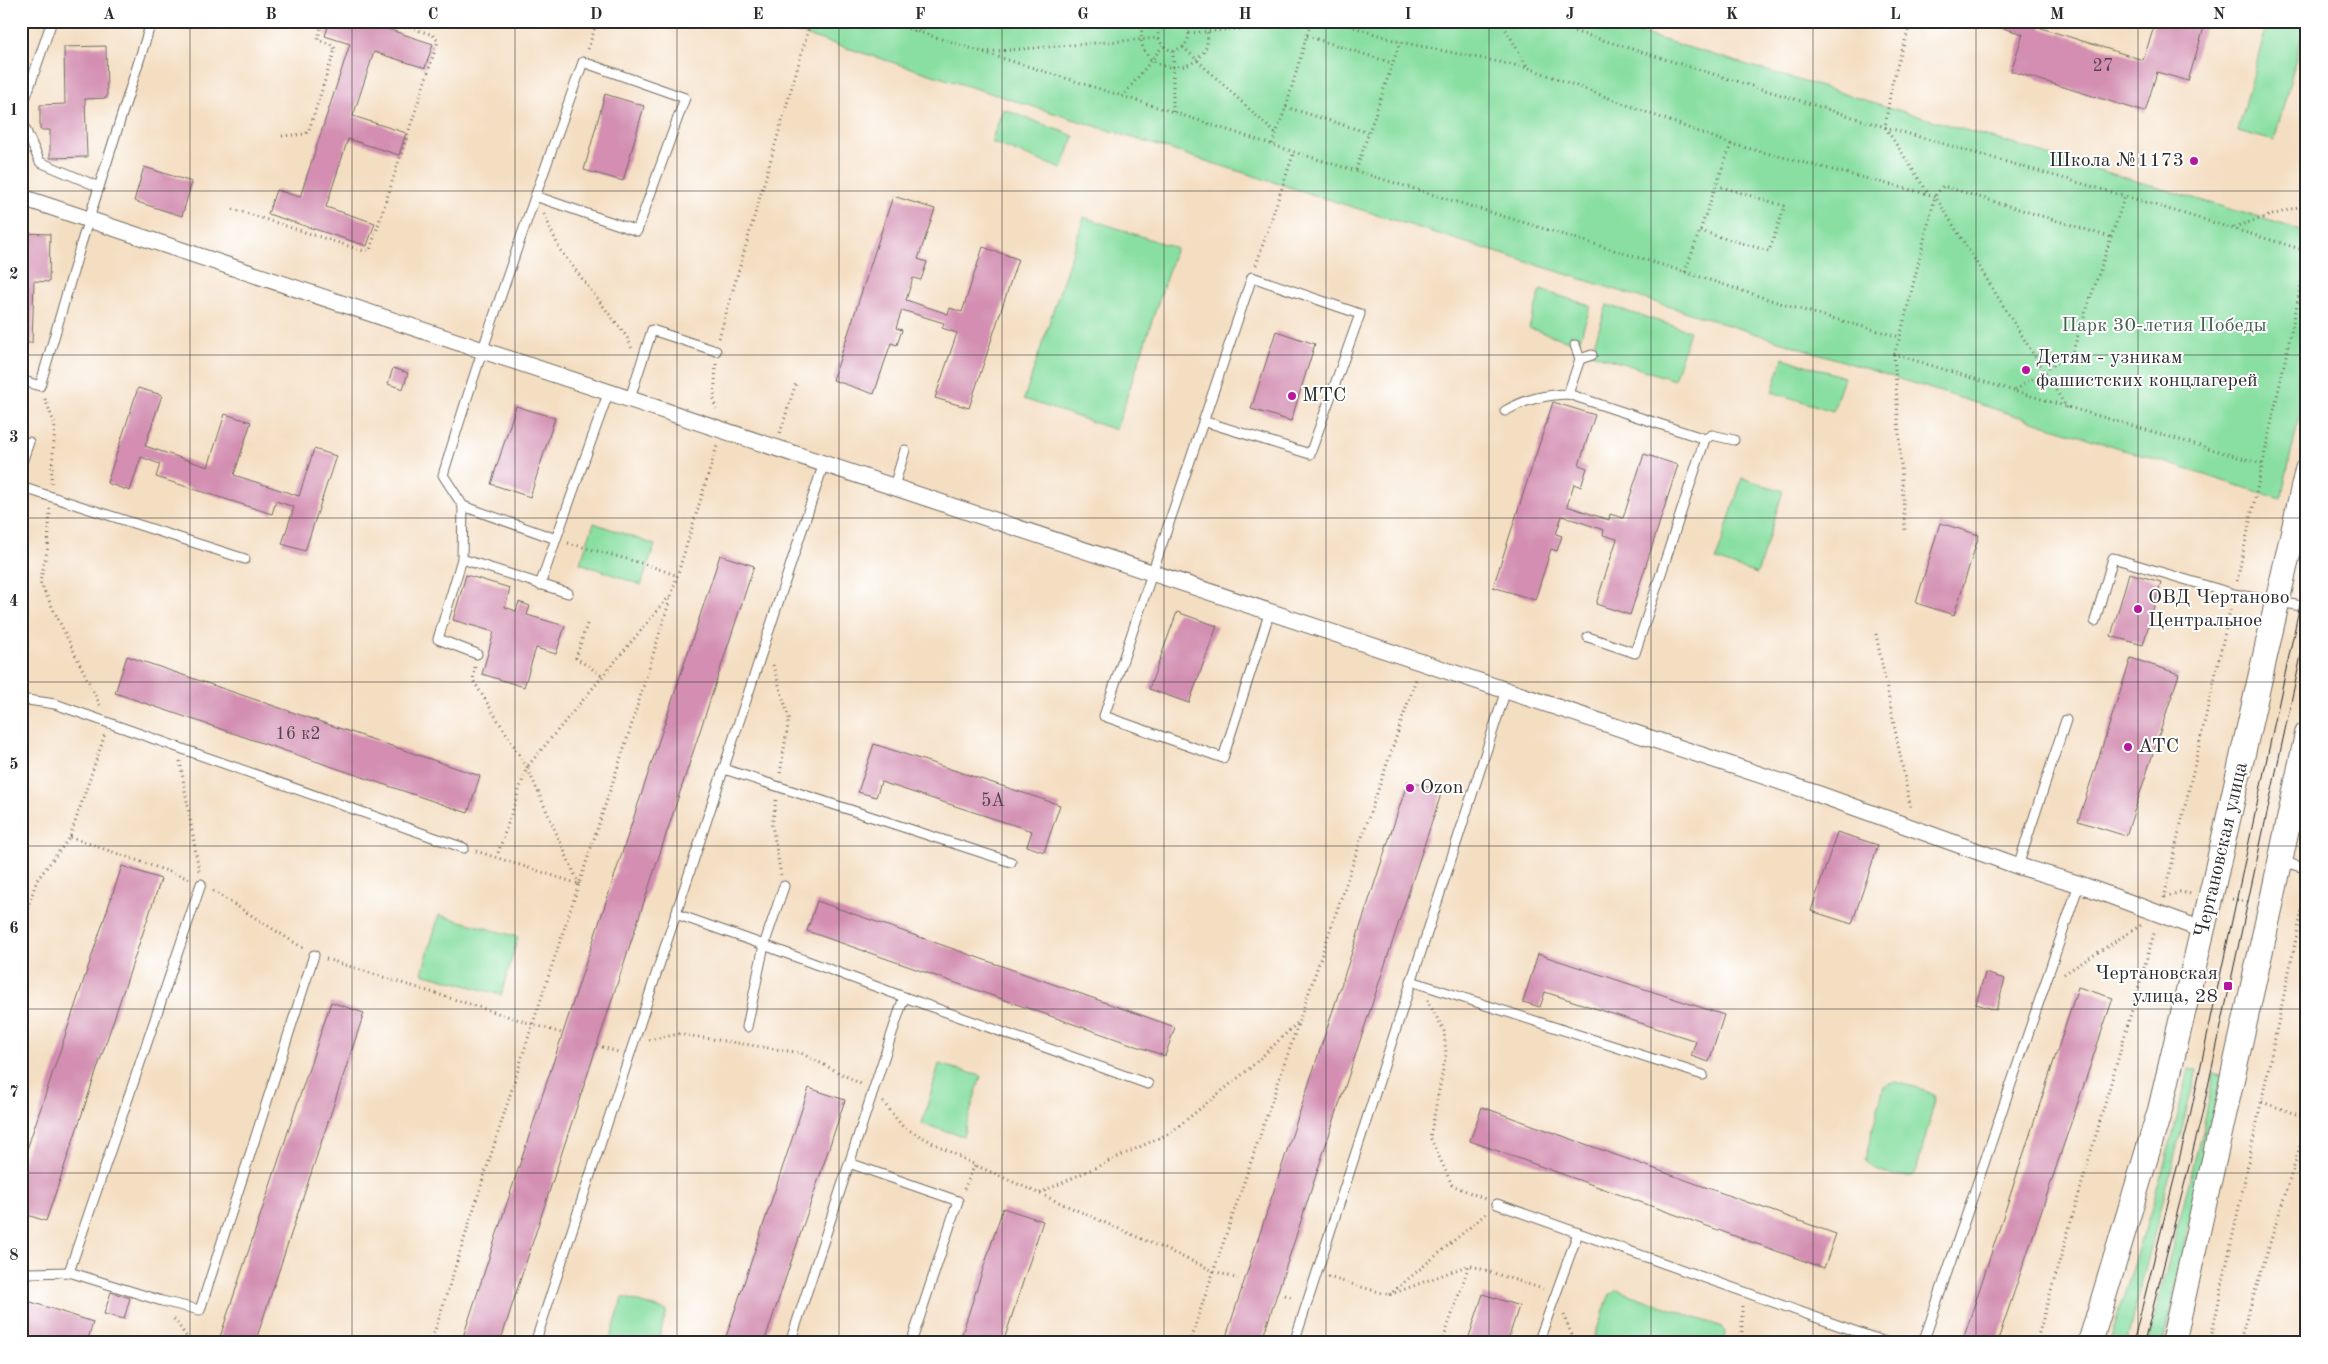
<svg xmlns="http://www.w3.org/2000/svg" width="2328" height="1364" viewBox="0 0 2328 1364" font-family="'Old Standard TT',serif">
  <rect width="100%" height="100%" fill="#fff"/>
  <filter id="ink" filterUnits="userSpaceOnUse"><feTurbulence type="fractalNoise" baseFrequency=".02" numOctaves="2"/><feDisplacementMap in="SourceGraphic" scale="10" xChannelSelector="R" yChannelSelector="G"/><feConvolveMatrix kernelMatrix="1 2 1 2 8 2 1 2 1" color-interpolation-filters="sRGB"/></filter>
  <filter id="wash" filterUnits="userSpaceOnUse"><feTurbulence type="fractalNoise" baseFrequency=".0096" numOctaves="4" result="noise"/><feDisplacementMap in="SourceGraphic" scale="20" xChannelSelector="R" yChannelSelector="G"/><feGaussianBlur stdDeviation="1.12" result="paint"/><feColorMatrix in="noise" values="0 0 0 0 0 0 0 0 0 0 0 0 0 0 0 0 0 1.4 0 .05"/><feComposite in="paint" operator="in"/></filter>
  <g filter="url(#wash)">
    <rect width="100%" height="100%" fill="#f4dec2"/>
    <g fill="#89dfa2" stroke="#5a8566">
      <polygon points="761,21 1600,21 2307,232 2307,381 2281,499"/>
      <polygon points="2268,21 2291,21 2305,25 2274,141 2238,131"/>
      <polygon points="1003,109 1074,136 1062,169 991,142"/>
      <polygon points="1084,217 1176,248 1116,430 1024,399"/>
      <polygon points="1541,290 1591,306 1578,344 1529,328"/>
      <polygon points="1607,305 1690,331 1674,380 1591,353"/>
      <polygon points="1783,358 1844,377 1833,411 1772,392"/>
      <polygon points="1742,478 1783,491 1757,574 1716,560"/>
      <polygon points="594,523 655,545 641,585 580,563"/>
      <polygon points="439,915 518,937 501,995 422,973"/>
      <polygon points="939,1064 981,1076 963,1136 922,1124"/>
      <path d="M 2189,1069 L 2197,1070 L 2126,1343 L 2109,1343 C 2138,1252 2168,1161 2189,1069 Z"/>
      <polygon points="2214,1073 2221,1075 2163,1343 2148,1343 2205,1119"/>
      <path d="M 1896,1082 L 1928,1091 L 1934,1094 L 1935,1100 L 1916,1172 L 1913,1176 C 1899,1178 1871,1172 1865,1159 L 1884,1086 L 1889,1083 Z"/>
      <polygon points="1617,1290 1722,1327 1726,1332 1725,1343 1592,1343 1609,1296"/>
      <polygon points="623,1297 667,1311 657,1343 609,1343"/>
    </g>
    <g id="blocks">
      <g fill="#d38eb1">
        <polygon points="330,21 363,21 433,44 425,68 374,52 353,116 406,133 399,155 348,139 326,207 375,223 367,246 268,214 276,190 300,197 350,44 325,36"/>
        <polygon points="1994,21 2043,21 2041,28 2143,60 2156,21 2206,21 2188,81 2157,72 2145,112 2011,71 2023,34 1993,25"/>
        <polygon points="106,46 107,98 85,99 87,157 50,158 50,130 40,130 40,105 65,104 64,47"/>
        <polygon points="605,94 644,106 623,181 584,170"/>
        <polygon points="144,167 192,182 182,216 134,201"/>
        <polygon points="893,196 935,209 918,259 927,262 921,280 913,278 906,300 948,314 950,308 962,312 983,247 1018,259 969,408 935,398 957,333 942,328 944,323 902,310 896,328 902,330 897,345 891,343 874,394 833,380"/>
        <polygon points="21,233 50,234 49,282 34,281 32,343 21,343"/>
        <polygon points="1276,331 1315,344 1291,421 1251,409"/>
        <polygon points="393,368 408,373 403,389 388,384"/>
        <polygon points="138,388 162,395 145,446 208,467 225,414 251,422 234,475 299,496 314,449 336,456 305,551 282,544 294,507 276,501 272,514 156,477 160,464 141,457 130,491 107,483"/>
        <polygon points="1553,402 1595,415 1579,465 1587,468 1581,487 1574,484 1567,506 1609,520 1610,514 1623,518 1644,454 1678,465 1630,615 1596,604 1617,539 1603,535 1604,530 1562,516 1556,534 1562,536 1557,551 1551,549 1535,600 1493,587"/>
        <polygon points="516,406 555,418 530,497 491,484"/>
        <polygon points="1940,523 1979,535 1954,615 1916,603"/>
        <polygon points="720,555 754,566 515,1296 500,1343 461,1343"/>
        <polygon points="2129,573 2161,582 2143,645 2111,636"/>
        <polygon points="466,575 510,588 505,607 516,611 519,602 530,606 527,615 565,626 556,654 536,648 524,687 482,674 494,632 453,620"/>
        <polygon points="1177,612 1217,626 1189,703 1149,689"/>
        <polygon points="127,656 480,776 468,813 115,693"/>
        <polygon points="2131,658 2179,674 2126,836 2078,821"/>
        <polygon points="874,744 1060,805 1044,852 1027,846 1032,831 881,782 876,797 858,792"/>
        <polygon points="1408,781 1442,791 1415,873 1261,1343 1224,1343"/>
        <polygon points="1837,832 1878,845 1852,924 1811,911"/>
        <polygon points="122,866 161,879 46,1221 21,1213 21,1167"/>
        <polygon points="817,901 1175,1027 1165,1056 807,931"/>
        <polygon points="1538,954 1724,1015 1709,1062 1691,1056 1696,1041 1545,992 1540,1007 1523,1002"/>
        <polygon points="1985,973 2005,979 1996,1010 1976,1004"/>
        <polygon points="2078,987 2113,998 1997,1343 1962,1343"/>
        <polygon points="331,1002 364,1013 255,1343 218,1343"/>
        <polygon points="809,1088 845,1100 764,1343 724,1343"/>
        <polygon points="1482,1107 1836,1234 1824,1268 1470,1141"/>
        <polygon points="1003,1208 1043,1221 1003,1343 959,1343"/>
        <polygon points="111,1292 130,1298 124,1319 104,1314"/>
        <polygon points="1483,1294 1519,1306 1507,1343 1467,1343"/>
        <polygon points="28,1301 93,1322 87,1343 21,1343 21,1324"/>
      </g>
    </g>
  </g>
  <g filter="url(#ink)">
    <use href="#blocks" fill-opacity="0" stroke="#716a60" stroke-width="1"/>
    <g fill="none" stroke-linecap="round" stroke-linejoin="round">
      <g stroke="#716a60" stroke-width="11">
        <g id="service">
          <polyline points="21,111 52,21"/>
          <polyline points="21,120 40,162 99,187"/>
          <path d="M 535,196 L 637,231 L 685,98 L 583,62 C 534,199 485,336 443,475 L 463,506 L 556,539 L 609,391"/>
          <polyline points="1580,359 1592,355"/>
          <polyline points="21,380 40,386 81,244 150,26 136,21"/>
          <polyline points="1568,394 1580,359 1575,345"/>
          <polyline points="630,398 652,330 716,351"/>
          <path d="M 1505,411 C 1526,399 1544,395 1568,394 L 1705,439"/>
          <polyline points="1203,421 1310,454 1360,314 1252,277 1104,716 1223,758 1270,611"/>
          <polyline points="21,465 29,442"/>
          <polyline points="894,486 905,450"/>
          <polyline points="21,487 245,559"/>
          <polyline points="463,506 462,559 438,639 477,654"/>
          <polyline points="462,559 568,593"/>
          <polyline points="540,585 556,539"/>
          <polyline points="2095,621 2113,558 2234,594 2307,607"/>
          <polyline points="1588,637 1635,653 1705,439 1712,435 1734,440"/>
          <polyline points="21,699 55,704 464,848"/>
          <polyline points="724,769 1011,862"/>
          <polyline points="2282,861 2307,869"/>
          <polyline points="2018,866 2066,720"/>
          <polyline points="676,914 764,945 784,886"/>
          <polyline points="1411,981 1703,1075"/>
          <polyline points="747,1027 764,945 904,997"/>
          <polyline points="849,1163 958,1201 911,1343"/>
          <polyline points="1497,1204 1888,1343"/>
          <polyline points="21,1270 30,1273 69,1272 162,1301 200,1310 314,955"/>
          <polyline points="69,1272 201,884"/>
          <polyline points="535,1343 824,463"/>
          <polyline points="790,1343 904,997 1148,1084"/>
          <polyline points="1294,1343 1506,690"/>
          <polyline points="1538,1343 1578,1233"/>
          <polyline points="1923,1343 2079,884"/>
        </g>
      </g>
      <g stroke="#716a60" stroke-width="18">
        <polyline id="minor" points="21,197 1818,794 2018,866 2079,884 2203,930"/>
      </g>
      <g stroke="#716a60" stroke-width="26">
        <g id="secondary">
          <polyline points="2090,1343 2160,1110 2214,882 2307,470"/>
          <polyline points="2173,1343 2271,905 2307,734"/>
        </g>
      </g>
      <g stroke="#716a60" stroke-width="3" stroke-dasharray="1 4" stroke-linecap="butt">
        <polyline points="884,21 1173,112 1294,152 1685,272 1792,307 1900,337"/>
        <path d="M 1144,21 C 1123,82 1225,83 1205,21"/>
        <path d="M 1166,21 C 1152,31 1158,47 1173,51 L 1183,47 C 1191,39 1191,28 1181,21"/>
        <polyline points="1335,21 1400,42 1529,68 1731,144 1935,196 2067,408"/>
        <polyline points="1501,21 1528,68"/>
        <polyline points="1541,21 1885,127 2125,196"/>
        <polyline points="1911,21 1892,83 1885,127 1928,193"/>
        <polyline points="914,31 944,21"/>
        <polyline points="1189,33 1310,23"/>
        <polyline points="1307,36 1392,63"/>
        <polyline points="1183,47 1276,134"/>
        <polyline points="588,49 597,21"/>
        <polyline points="1173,51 1173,112"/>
        <polyline points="984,52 1158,38"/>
        <polyline points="1122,97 1163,46"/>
        <polyline points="1286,107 1369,133"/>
        <polyline points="282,136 306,134 309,130 335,49 333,45 318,40 322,21"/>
        <polyline points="1272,144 1286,107 1311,21"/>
        <polyline points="1356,170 1400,42"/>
        <polyline points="233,209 364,251 370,250 438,41 433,35 390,21"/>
        <polyline points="544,214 560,250 627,337 632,349"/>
        <polyline points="2234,227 2307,204"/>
        <polyline points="1700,231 1769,251 1785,206 1718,186"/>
        <polyline points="1256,265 1294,152"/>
        <polyline points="1685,272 1731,144"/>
        <polyline points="719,338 811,21"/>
        <polyline points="1894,354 1905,530"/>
        <polyline points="716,364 714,401 716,409"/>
        <polyline points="2014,391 1894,354 1900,337 1935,196 1943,186 2110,237"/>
        <polyline points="45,399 55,425 51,483"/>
        <polyline points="780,433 796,383"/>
        <polyline points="2262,464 2014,391 2072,353 2125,196 2307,251"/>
        <polyline points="50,509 48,547 40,582 100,705"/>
        <polyline points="568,543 648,565 678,576"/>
        <polyline points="2237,581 2307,259"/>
        <polyline points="587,624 576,658 603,676"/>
        <polyline points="1876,634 1911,810"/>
        <polyline points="773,665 789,718 780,774"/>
        <polyline points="475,667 473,680 527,767 497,856"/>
        <polyline points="180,761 199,871"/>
        <polyline points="776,800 772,825 781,875"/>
        <polyline points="70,837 190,879"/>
        <polyline points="476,851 579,884"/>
        <polyline points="579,884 527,767 672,593"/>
        <polyline points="213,891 303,948"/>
        <polyline points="2165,897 2180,892 2191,894"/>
        <polyline points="2164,898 2231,606"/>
        <polyline points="2232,899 2250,902"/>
        <polyline points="21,927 37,880 70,837 105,734"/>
        <polyline points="326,959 561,1033"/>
        <polyline points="2064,974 2141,925"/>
        <polyline points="1427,1000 1444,1030 1446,1054 1430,1137 1452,1185 1485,1199"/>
        <polyline points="649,1040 679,1034 801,1053 861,1084"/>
        <polyline points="602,1047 618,1052"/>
        <polyline points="883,1102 903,1127 975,1165 1214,1271 1238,1279"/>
        <polyline points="2262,1102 2307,1118"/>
        <polyline points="964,1189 975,1165"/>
        <polyline points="1040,1193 1170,1133 1249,1069 1297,1023"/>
        <polyline points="21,1245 23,1246 21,1252"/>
        <polyline points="1328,1277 1389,1295 1469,1265"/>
        <polyline points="1285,1295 1294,1298"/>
        <polyline points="1389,1295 1488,1212"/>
        <polyline points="1742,1306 1742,1343"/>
        <polyline points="1564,1315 1575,1343"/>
        <polyline points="174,1319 191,1343"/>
        <polyline points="431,1343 533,1023 629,733 717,446"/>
        <polyline points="1189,1343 1416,679"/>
        <polyline points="1442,1343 1469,1265 1543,1289"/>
        <polyline points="2036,1343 2155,930"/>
        <polyline points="2210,1343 2307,887"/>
        <polyline points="2239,1343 2307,1124"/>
      </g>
      <use href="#service" stroke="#fff" stroke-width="9"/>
      <use href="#minor" stroke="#fff" stroke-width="16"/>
      <use href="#secondary" stroke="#fff" stroke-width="24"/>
      <g stroke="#2b2b2b" stroke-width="1">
        <polyline points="2133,1343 2190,1116 2307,572"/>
        <polyline points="2144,1343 2201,1119 2307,628"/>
      </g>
    </g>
  </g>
  <path fill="none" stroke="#2b2b2b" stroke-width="1" stroke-opacity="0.55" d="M 190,21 L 190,1343M 352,21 L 352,1343M 515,21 L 515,1343M 677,21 L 677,1343M 839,21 L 839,1343M 1002,21 L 1002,1343M 1164,21 L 1164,1343M 1326,21 L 1326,1343M 1489,21 L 1489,1343M 1651,21 L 1651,1343M 1813,21 L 1813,1343M 1976,21 L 1976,1343M 2138,21 L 2138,1343M 21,191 L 2307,191M 21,355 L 2307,355M 21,518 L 2307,518M 21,682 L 2307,682M 21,846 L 2307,846M 21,1009 L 2307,1009M 21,1173 L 2307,1173"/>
  <g fill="#b5179e" stroke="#fff" stroke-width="2">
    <circle cx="2194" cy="161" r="5"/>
    <circle cx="2026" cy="370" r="5"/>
    <circle cx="1292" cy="396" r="5"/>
    <circle cx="2138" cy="609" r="5"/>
    <circle cx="2128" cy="747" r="5"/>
    <circle cx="1410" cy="788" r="5"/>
    <rect x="2223" y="981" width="10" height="10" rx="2.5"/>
  </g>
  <g text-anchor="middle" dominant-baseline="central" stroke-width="4" stroke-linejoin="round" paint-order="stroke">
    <g font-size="18" fill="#55444c">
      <text x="2103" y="66">27</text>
      <text x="298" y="734">16 к2</text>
      <text x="993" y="801">5А</text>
    </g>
    <g font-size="20" fill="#2b2b2b" stroke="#fff" text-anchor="start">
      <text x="2184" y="161" text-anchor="end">Школа №1173</text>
      <text x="2036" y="358">Детям - узникам<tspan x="2036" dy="23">фашистских концлагерей</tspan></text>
      <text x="1302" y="396">МТС</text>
      <text x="2148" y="598">ОВД Чертаново<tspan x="2148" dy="23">Центральное</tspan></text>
      <text x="2138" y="747">АТС</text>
      <text x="1420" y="788">Ozon</text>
      <text x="2218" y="974" text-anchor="end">Чертановская<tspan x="2218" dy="23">улица, 28</tspan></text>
    </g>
    <g font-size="20" fill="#47614f" stroke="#fff">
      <text x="2164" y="326">Парк 30-летия Победы</text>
    </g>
    <g font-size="20" fill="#2b2b2b" stroke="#fff">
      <text transform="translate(2222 850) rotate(-77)">Чертановская улица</text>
    </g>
  </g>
  <rect width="2328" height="1364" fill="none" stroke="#fff" stroke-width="55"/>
  <rect x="28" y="28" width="2272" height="1308" fill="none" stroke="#2b2b2b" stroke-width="2"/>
  <g font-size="16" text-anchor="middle" font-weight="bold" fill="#2b2b2b">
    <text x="109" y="19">A</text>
    <text x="271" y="19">B</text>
    <text x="433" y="19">C</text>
    <text x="596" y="19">D</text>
    <text x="758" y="19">E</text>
    <text x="920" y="19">F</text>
    <text x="1083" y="19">G</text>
    <text x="1245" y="19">H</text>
    <text x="1408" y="19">I</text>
    <text x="1570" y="19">J</text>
    <text x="1732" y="19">K</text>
    <text x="1895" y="19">L</text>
    <text x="2057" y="19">M</text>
    <text x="2219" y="19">N</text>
    <text x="14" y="115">1</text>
    <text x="14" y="279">2</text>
    <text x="14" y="442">3</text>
    <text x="14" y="606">4</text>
    <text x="14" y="769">5</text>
    <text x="14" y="933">6</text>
    <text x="14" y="1097">7</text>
    <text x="14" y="1260">8</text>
  </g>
</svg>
